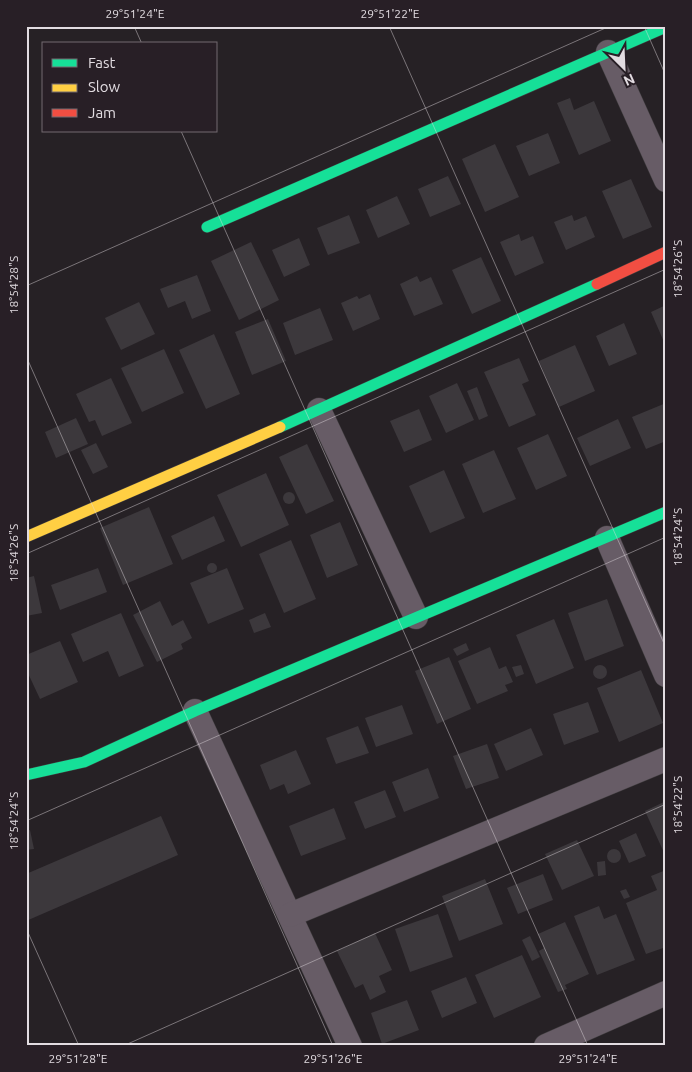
<svg xmlns="http://www.w3.org/2000/svg" width="692" height="1072" viewBox="0 0 692 1072" font-family="Ubuntu,sans-serif">
  <rect width="100%" height="100%" fill="#262125"/>
  <g fill="#3c383c">
    <polygon points="570,98 574,110 594,101 611,141 579,155 557,103"/>
    <polygon points="548,133 560,163 529,176 516,146"/>
    <polygon points="495,144 519,197 485,212 462,159"/>
    <polygon points="448,176 461,204 430,217 418,189"/>
    <polygon points="631,179 652,227 623,239 602,191"/>
    <polygon points="397,196 410,224 378,238 366,210"/>
    <polygon points="349,215 360,243 328,255 317,228"/>
    <polygon points="572,215 574,221 586,216 595,237 566,250 554,222"/>
    <polygon points="519,234 521,241 533,236 544,263 515,276 500,242"/>
    <polygon points="299,238 310,265 284,277 272,250"/>
    <polygon points="251,242 279,300 239,320 211,261"/>
    <polygon points="481,257 501,301 472,314 452,270"/>
    <polygon points="197,275 211,311 192,319 185,301 168,308 160,289"/>
    <polygon points="417,276 420,282 431,277 443,304 414,316 400,284"/>
    <polygon points="370,294 380,319 353,331 341,303 357,296 359,299"/>
    <polygon points="139,302 155,334 121,350 105,318"/>
    <polygon points="666,305 666,341 664,342 651,312"/>
    <polygon points="320,308 333,340 295,355 283,323"/>
    <polygon points="268,319 286,361 252,375 235,332"/>
    <polygon points="624,323 637,354 609,366 596,336"/>
    <polygon points="214,334 240,394 206,409 179,350"/>
    <polygon points="575,345 595,391 559,407 539,361"/>
    <polygon points="164,349 184,393 142,412 121,368"/>
    <polygon points="519,358 529,381 522,384 536,415 509,427 484,372"/>
    <polygon points="111,378 132,423 102,436 95,420 89,422 76,394"/>
    <polygon points="457,383 474,420 446,433 429,396"/>
    <polygon points="477,387 488,416 479,420 467,391"/>
    <polygon points="666,403 666,441 646,449 632,417"/>
    <polygon points="419,409 432,440 404,452 390,421"/>
    <polygon points="76,418 88,444 56,458 45,432"/>
    <polygon points="618,419 631,448 590,466 577,438"/>
    <polygon points="548,434 567,476 536,490 517,448"/>
    <polygon points="96,443 108,467 93,474 81,450"/>
    <polygon points="307,444 334,501 306,514 279,457"/>
    <polygon points="494,450 516,499 483,513 462,464"/>
    <polygon points="444,470 465,518 430,533 409,486"/>
    <polygon points="266,473 289,525 241,547 217,495"/>
    <circle cx="289" cy="498" r="6"/>
    <polygon points="149,507 173,564 123,585 100,528"/>
    <polygon points="214,516 225,541 182,560 171,536"/>
    <polygon points="340,522 358,565 327,578 310,535"/>
    <polygon points="291,540 316,599 284,613 259,554"/>
    <circle cx="212" cy="568" r="5"/>
    <polygon points="98,568 107,592 60,610 51,585"/>
    <polygon points="227,568 244,609 208,624 190,583"/>
    <polygon points="34,576 42,613 26,616 26,578"/>
    <polygon points="607,599 624,646 585,661 568,613"/>
    <polygon points="160,601 172,626 183,620 192,638 181,644 183,649 157,662 133,615"/>
    <polygon points="121,613 144,666 119,677 108,651 83,662 71,634"/>
    <polygon points="265,613 271,627 254,633 249,620"/>
    <polygon points="554,619 574,668 536,684 516,635"/>
    <polygon points="60,641 78,682 40,699 26,669 26,655"/>
    <polygon points="466,643 469,650 457,656 453,649"/>
    <polygon points="490,647 499,669 506,666 513,682 505,685 508,691 477,704 458,661"/>
    <polygon points="449,657 471,709 437,724 415,671"/>
    <polygon points="521,665 524,674 516,677 512,667"/>
    <circle cx="600" cy="672" r="7"/>
    <polygon points="641,670 663,723 619,742 597,688"/>
    <polygon points="588,702 599,732 564,745 553,714"/>
    <polygon points="402,705 413,734 376,747 365,718"/>
    <polygon points="358,726 369,753 336,764 326,738"/>
    <polygon points="531,728 543,755 506,771 494,744"/>
    <polygon points="487,744 499,778 466,789 453,756"/>
    <polygon points="296,750 311,784 288,794 284,784 270,790 260,765"/>
    <polygon points="428,768 439,798 404,812 392,782"/>
    <polygon points="385,790 396,817 365,829 354,802"/>
    <polygon points="666,801 666,857 645,811"/>
    <polygon points="334,808 346,839 301,856 289,826"/>
    <polygon points="161,816 178,855 26,921 26,874"/>
    <polygon points="30,830 34,849 26,850 26,831"/>
    <polygon points="636,833 646,856 629,863 619,841"/>
    <polygon points="577,840 594,876 562,890 545,854"/>
    <circle cx="614" cy="856" r="7"/>
    <polygon points="605,861 606,875 598,876 597,862"/>
    <polygon points="666,870 666,947 646,954 626,903 657,890 651,876"/>
    <polygon points="543,874 553,900 518,914 507,888"/>
    <polygon points="485,879 503,924 459,941 442,896"/>
    <polygon points="626,889 630,897 624,899 620,891"/>
    <polygon points="599,906 604,919 616,914 635,960 597,975 574,916"/>
    <polygon points="438,914 453,957 410,972 395,929"/>
    <polygon points="565,922 589,974 565,985 567,989 558,992 539,951 544,948 538,934"/>
    <polygon points="375,933 392,970 379,976 386,992 370,1000 363,984 355,988 337,951"/>
    <polygon points="530,936 540,957 532,961 522,940"/>
    <polygon points="522,955 541,997 494,1018 475,975"/>
    <polygon points="466,977 477,1003 442,1018 431,991"/>
    <polygon points="407,1000 419,1030 382,1044 371,1013"/>
  </g>
  <g fill="none" stroke-linecap="round" stroke-linejoin="round">
    <g stroke="#3f3c3e" stroke-width="25">
      <g id="street">
        <polyline points="608,52 666,180"/>
        <polyline points="319,410 416,617"/>
        <polyline points="607,538 666,675"/>
        <polyline points="195,711 350,1046"/>
        <polyline points="290,915 666,759"/>
        <polyline points="546,1046 666,993"/>
      </g>
    </g>
    <g stroke="#3f3c3e" stroke-width="12">
      <g id="fast">
        <polyline points="207,227 666,27"/>
        <polyline points="280,427 597,284"/>
        <polyline points="26,775 84,762 195,711 666,512"/>
      </g>
    </g>
    <g stroke="#3f3c3e" stroke-width="12">
      <polyline id="slow" points="26,537 280,427"/>
    </g>
    <g stroke="#3f3c3e" stroke-width="12">
      <polyline id="jam" points="597,284 666,252"/>
    </g>
    <use href="#street" stroke="#675c66" stroke-width="24"/>
    <use href="#fast" stroke="#16e098" stroke-width="11"/>
    <use href="#slow" stroke="#ffcf43" stroke-width="11"/>
    <use href="#jam" stroke="#f24e42" stroke-width="11"/>
  </g>
  <path fill="none" stroke="#e2dce1" stroke-width="1" stroke-opacity="0.45" d="M 134,26 L 142,44M 389,26 L 666,648M 644,26 L 666,76M 181,131 L 588,1046M 26,286 L 610,26M 26,356 L 333,1046M 26,554 L 666,269M 26,821 L 666,537M 26,928 L 79,1046M 123,1046 L 666,804"/>
  <rect width="692" height="1072" fill="none" stroke="#281f26" stroke-width="55"/>
  <rect x="42" y="42" width="175" height="90" fill="#281f26" stroke="#726b71"/>
  <rect x="52" y="59" width="25" height="8" fill="#16e098" stroke="#726b71"/>
  <text x="88" y="68" font-size="15" fill="#e2dce1">Fast</text>
  <rect x="52" y="84" width="25" height="8" fill="#ffcf43" stroke="#726b71"/>
  <text x="88" y="92" font-size="15" fill="#e2dce1">Slow</text>
  <rect x="52" y="109" width="25" height="8" fill="#f24e42" stroke="#726b71"/>
  <text x="88" y="118" font-size="15" fill="#e2dce1">Jam</text>
  <g transform="translate(624 68) rotate(156)" stroke="#281f26" stroke-width="4" paint-order="stroke">
  <path d="M0-4L9 19L0 12L-9 19Z" fill="#e2dce1"/>
  <text y="-8" font-size="14" font-weight="bold" text-anchor="middle" fill="#e2dce1">N</text>
  </g>
  <rect x="28" y="28" width="636" height="1016" fill="none" stroke="#e2dce1" stroke-width="2"/>
  <g font-size="12" text-anchor="middle" fill="#e2dce1">
    <text x="135" y="18">29°51'24"E</text>
    <text x="390" y="18">29°51'22"E</text>
    <text transform="translate(678 269) rotate(-90)" y="4">18°54'26"S</text>
    <text transform="translate(14 285) rotate(-90)" y="4">18°54'28"S</text>
    <text transform="translate(678 537) rotate(-90)" y="4">18°54'24"S</text>
    <text transform="translate(14 553) rotate(-90)" y="4">18°54'26"S</text>
    <text transform="translate(678 805) rotate(-90)" y="4">18°54'22"S</text>
    <text transform="translate(14 821) rotate(-90)" y="4">18°54'24"S</text>
    <text x="78" y="1063">29°51'28"E</text>
    <text x="333" y="1063">29°51'26"E</text>
    <text x="588" y="1063">29°51'24"E</text>
  </g>
</svg>
